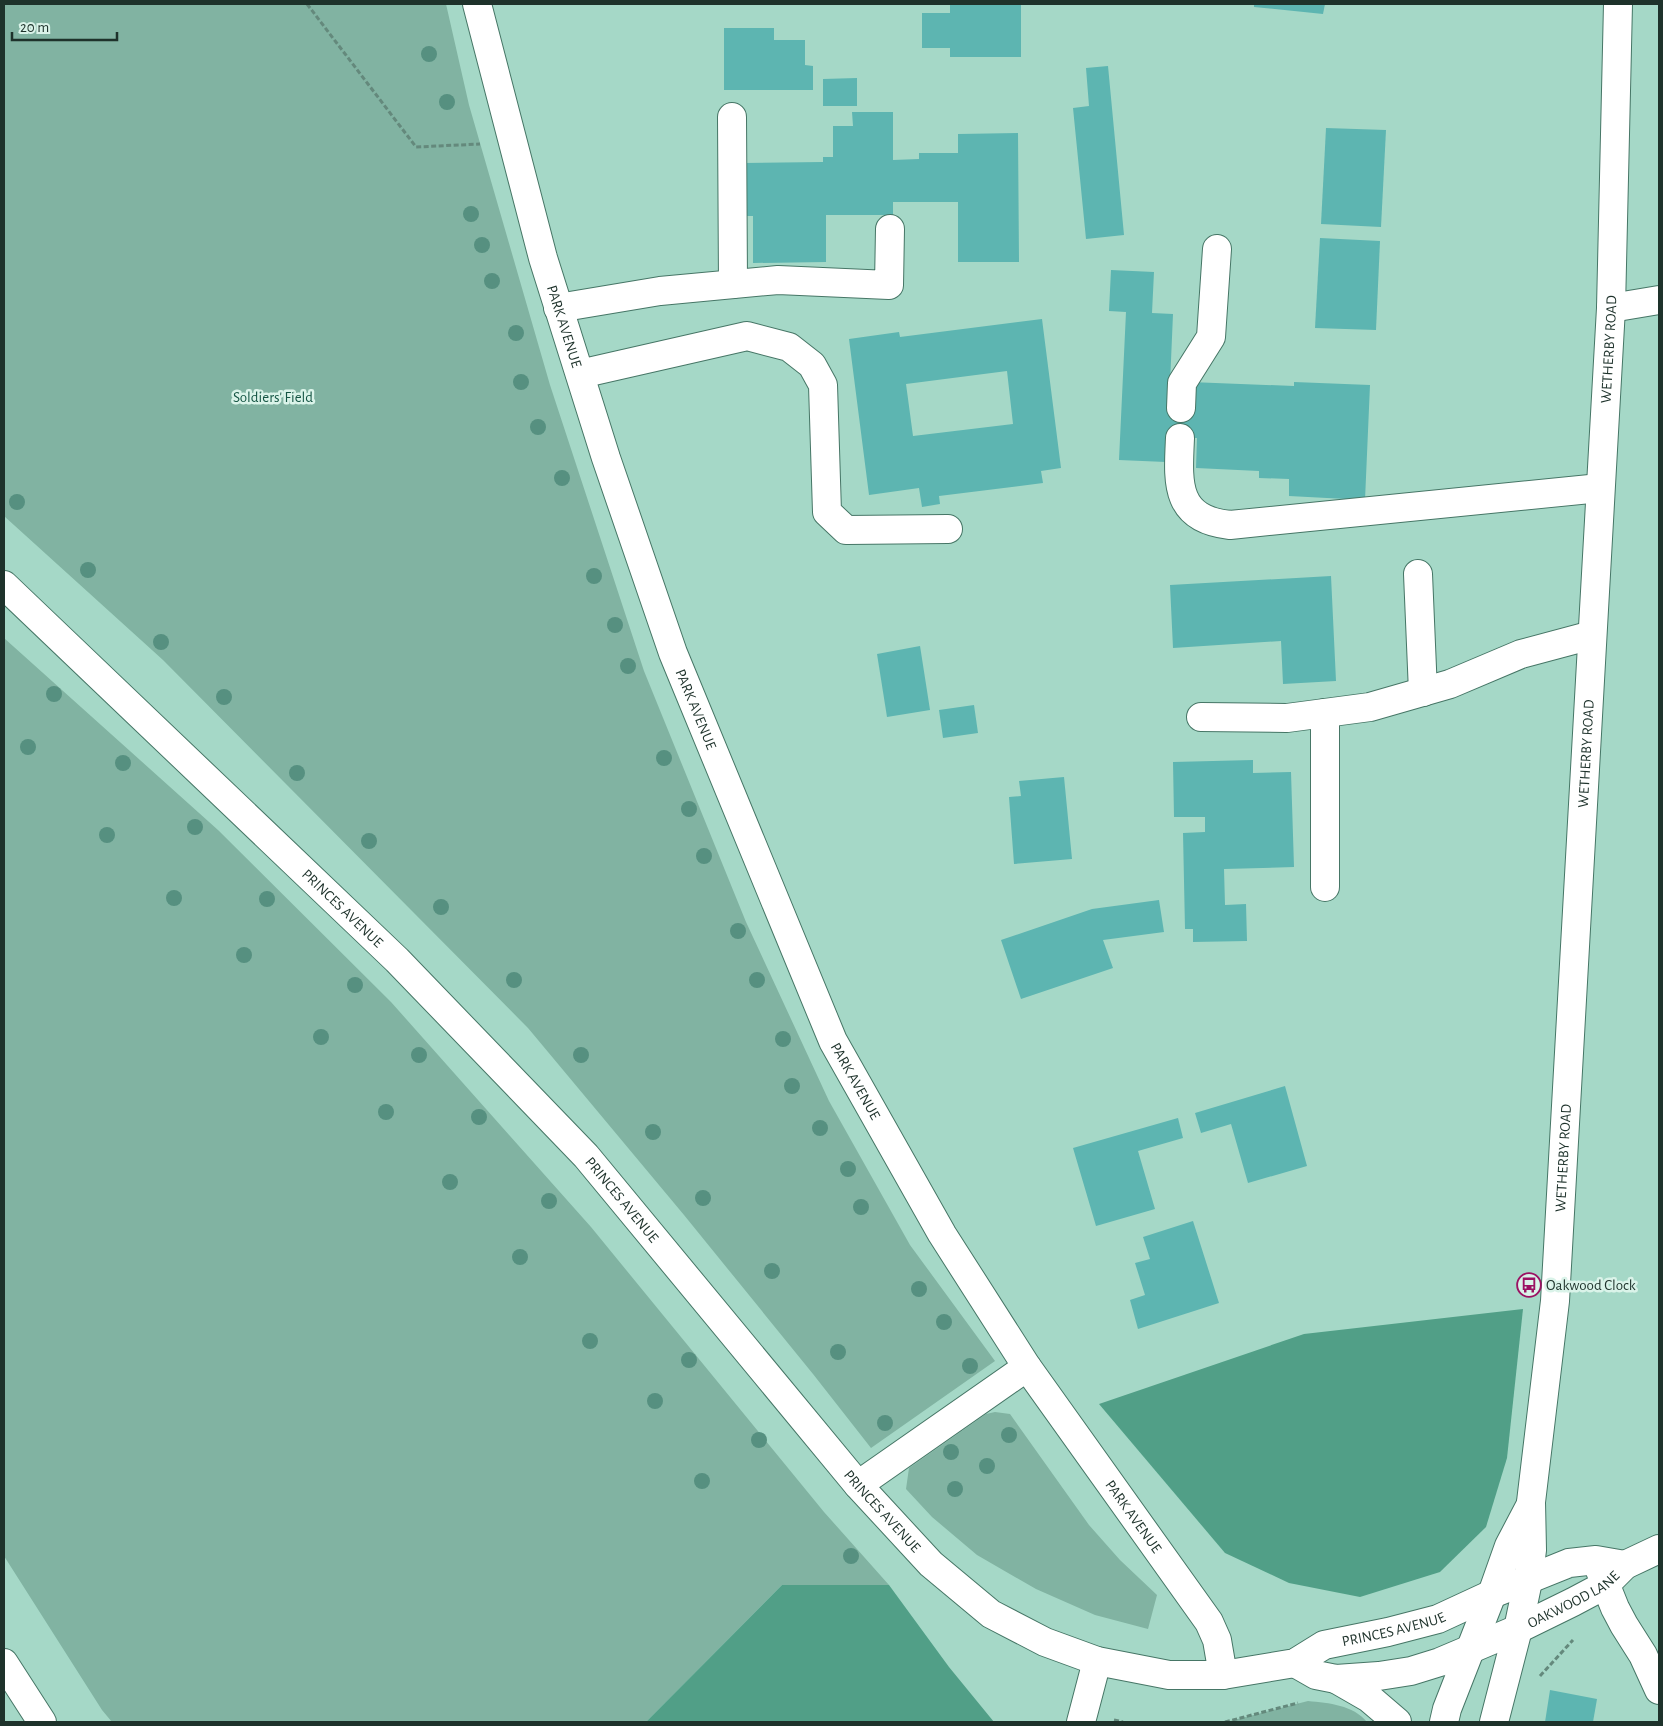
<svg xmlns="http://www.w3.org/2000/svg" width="1663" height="1726" viewBox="0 0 1663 1726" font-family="'Alegreya Sans',sans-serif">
  <rect width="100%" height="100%" fill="#a5d8c7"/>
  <g fill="#81b3a2">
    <polygon points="4,4 446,4 469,105 550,385 644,671 746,922 829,1101 910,1245 995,1361 871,1448 813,1374 684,1215 528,1028 163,660 4,516"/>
    <polygon points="4,638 218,830 391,1002 591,1227 824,1512 889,1585 782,1585 646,1722 112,1722 102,1710 4,1556"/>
    <polygon points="995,1412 1010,1414 1089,1525 1120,1560 1157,1595 1148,1629 1095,1615 1036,1589 977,1555 932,1517 906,1489 909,1468 986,1414"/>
    <path d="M 1308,1701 C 1329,1703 1353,1705 1367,1722 L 1226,1722 Z"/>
  </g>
  <g fill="#519f87">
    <polygon points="1523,1309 1507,1458 1486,1527 1440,1572 1360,1597 1289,1583 1225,1553 1099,1404 1304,1334"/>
    <polygon points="782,1585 889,1585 949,1667 994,1722 646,1722"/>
  </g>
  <g fill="#5db5b1" fill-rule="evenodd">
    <polygon points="950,4 1021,4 1021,57 950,57 950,48 922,48 922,13 950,13"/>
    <polygon points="1254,4 1325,4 1323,14 1254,7"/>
    <polygon points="724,28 774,28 774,40 805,40 805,65 813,66 813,90 724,90"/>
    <polygon points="1108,66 1124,235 1086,239 1073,108 1089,106 1086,68"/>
    <polygon points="857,78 857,106 823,106 823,79"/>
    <polygon points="852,112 893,112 893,160 919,159 919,153 958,153 958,134 1018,133 1019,262 958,262 958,202 893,202 893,215 826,215 826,262 753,263 753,216 744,216 743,163 823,162 823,157 833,157 833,126 853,126"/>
    <polygon points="1326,128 1386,130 1381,227 1321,224"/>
    <polygon points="1320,238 1380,241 1376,330 1315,328"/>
    <polygon points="1111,270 1154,272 1152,313 1173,314 1169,407 1190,382 1294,386 1294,382 1370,385 1365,500 1289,496 1289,479 1259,478 1259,471 1196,468 1197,438 1167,437 1166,462 1119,460 1126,312 1109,311"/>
    <path d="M 1042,319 L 1061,468 L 1041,471 L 1043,483 L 939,496 L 940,504 L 922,507 L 919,488 L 869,495 L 849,339 L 899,332 L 900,337 ZM 1007,371 L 1013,424 L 913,436 L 906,384 Z"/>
    <polygon points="1331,576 1336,681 1283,684 1281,641 1173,648 1170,585"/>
    <polygon points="920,646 930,710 887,717 877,654"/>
    <polygon points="974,705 978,733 943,738 939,710"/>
    <polygon points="1253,760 1253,773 1291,772 1294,867 1224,869 1225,905 1246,904 1247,941 1193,942 1193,929 1185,929 1183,833 1205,832 1205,817 1174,817 1173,762"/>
    <polygon points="1064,777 1072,859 1014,864 1009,797 1021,796 1019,781"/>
    <polygon points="1159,900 1164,932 1103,940 1113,968 1021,999 1001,940 1092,909"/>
    <polygon points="1285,1086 1307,1166 1248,1183 1231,1124 1201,1133 1195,1113"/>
    <polygon points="1178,1118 1183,1138 1138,1151 1155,1209 1096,1226 1073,1148"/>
    <polygon points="1193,1221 1219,1303 1138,1329 1130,1300 1145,1295 1135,1263 1150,1259 1143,1237"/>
    <polygon points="1550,1690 1597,1699 1593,1722 1545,1722"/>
  </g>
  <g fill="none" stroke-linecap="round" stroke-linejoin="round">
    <g stroke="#467666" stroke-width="30">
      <g id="minor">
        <path id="s1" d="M 477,4 L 543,258 L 606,458 L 673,653 L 833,1041 L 942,1234 L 1027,1367 L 1209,1622 L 1217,1640 L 1223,1675"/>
        <polyline points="732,117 733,284"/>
        <polyline points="558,308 660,291 778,280 889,285 890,229"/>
        <polyline points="1611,308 1659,300"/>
        <polyline points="580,374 747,336 789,347 812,365 823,385 827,512 846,530 948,529"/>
        <polyline points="1181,408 1182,383 1211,337 1217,249"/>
        <path d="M 1180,438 C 1178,482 1174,519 1230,525 L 1600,488"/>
        <polyline points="1418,574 1423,692"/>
        <path id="s2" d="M 4,585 L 397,960 L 586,1156 L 858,1485 L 931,1564 L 991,1614 L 1045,1642 L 1097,1661 L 1169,1675 L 1223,1675 L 1295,1663 L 1324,1645 L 1388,1632 L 1438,1619 L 1492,1594 L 1569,1563 L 1596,1560 L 1625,1565"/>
        <polyline points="1201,717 1287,718 1370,707 1450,684 1521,654 1592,635"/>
        <polyline points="1325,887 1325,713"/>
        <polyline points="858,1485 1027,1367"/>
        <polyline points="1599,1568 1615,1608 1624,1625 1643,1655 1659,1690"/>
        <polyline points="4,1663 42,1722"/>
        <path id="s3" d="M 1295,1663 L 1316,1675 L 1336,1679 L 1379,1676 L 1411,1671 L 1440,1662 L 1518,1629 L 1573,1602 L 1605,1585 L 1625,1565 L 1659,1549"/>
        <polyline points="1336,1679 1369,1698 1397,1722"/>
        <polyline points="1081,1722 1097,1661"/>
        <polyline points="1444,1722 1447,1709 1492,1594 1509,1546 1530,1506"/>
        <path id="s4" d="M 1494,1722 L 1518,1629 L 1528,1581 L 1532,1550 L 1531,1502 L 1555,1301 L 1611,308 L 1618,4"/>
      </g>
    </g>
    <g stroke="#64897c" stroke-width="3" stroke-dasharray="5 2.5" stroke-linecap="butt">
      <polyline points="307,4 416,147 480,144"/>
      <polyline points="1540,1676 1573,1640"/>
      <polyline points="1114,1720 1123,1722"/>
      <polyline points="1225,1722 1298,1703"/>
    </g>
    <use href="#minor" stroke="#fff" stroke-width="28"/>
  </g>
  <g fill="#569080">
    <circle cx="429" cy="54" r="8"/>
    <circle cx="447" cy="102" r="8"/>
    <circle cx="471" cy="214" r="8"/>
    <circle cx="482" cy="245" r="8"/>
    <circle cx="492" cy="281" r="8"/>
    <circle cx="516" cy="333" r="8"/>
    <circle cx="521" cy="382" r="8"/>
    <circle cx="538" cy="427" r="8"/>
    <circle cx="562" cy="478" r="8"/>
    <circle cx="17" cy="502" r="8"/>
    <circle cx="88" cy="570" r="8"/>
    <circle cx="594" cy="576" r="8"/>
    <circle cx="615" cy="625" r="8"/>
    <circle cx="161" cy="642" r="8"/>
    <circle cx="628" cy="666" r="8"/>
    <circle cx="54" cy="694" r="8"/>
    <circle cx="224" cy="697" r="8"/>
    <circle cx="28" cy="747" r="8"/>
    <circle cx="664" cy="758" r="8"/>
    <circle cx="123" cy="763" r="8"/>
    <circle cx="297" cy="773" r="8"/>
    <circle cx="689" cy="809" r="8"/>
    <circle cx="195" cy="827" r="8"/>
    <circle cx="107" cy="835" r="8"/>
    <circle cx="369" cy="841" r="8"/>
    <circle cx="704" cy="856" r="8"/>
    <circle cx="174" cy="898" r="8"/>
    <circle cx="267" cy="899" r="8"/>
    <circle cx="441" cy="907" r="8"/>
    <circle cx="738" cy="931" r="8"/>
    <circle cx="244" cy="955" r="8"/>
    <circle cx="514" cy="980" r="8"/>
    <circle cx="757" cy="980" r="8"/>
    <circle cx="355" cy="985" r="8"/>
    <circle cx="321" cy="1037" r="8"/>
    <circle cx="783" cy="1039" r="8"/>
    <circle cx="419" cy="1055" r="8"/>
    <circle cx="581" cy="1055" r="8"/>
    <circle cx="792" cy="1086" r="8"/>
    <circle cx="386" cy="1112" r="8"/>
    <circle cx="479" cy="1117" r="8"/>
    <circle cx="820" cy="1128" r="8"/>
    <circle cx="653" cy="1132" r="8"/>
    <circle cx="848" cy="1169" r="8"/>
    <circle cx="450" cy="1182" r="8"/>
    <circle cx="703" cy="1198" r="8"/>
    <circle cx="549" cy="1201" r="8"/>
    <circle cx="861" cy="1207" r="8"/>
    <circle cx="520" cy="1257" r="8"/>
    <circle cx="772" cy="1271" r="8"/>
    <circle cx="919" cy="1289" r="8"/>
    <circle cx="944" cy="1322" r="8"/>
    <circle cx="590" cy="1341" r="8"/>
    <circle cx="838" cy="1352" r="8"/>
    <circle cx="689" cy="1360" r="8"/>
    <circle cx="970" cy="1366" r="8"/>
    <circle cx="655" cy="1401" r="8"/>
    <circle cx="885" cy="1423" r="8"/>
    <circle cx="1009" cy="1435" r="8"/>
    <circle cx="759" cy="1440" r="8"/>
    <circle cx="951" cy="1452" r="8"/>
    <circle cx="987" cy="1466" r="8"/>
    <circle cx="702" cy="1481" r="8"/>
    <circle cx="955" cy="1489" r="8"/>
    <circle cx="851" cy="1556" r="8"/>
  </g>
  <defs>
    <g id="bus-ring" transform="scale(1.25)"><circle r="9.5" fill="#daf3e9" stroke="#9b1263" stroke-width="1.5"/><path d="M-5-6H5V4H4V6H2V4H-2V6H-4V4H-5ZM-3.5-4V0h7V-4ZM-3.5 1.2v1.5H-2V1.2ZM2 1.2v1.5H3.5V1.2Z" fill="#9b1263"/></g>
  </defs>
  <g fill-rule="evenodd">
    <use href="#bus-ring" x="1529" y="1285"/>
  </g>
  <g text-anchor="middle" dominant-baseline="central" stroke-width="5" stroke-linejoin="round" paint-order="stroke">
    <g font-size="15" fill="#1e322b" stroke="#daf3e9">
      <text stroke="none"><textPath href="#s1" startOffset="334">PARK AVENUE</textPath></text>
      <text stroke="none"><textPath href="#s4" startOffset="1380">WETHERBY ROAD</textPath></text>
      <text stroke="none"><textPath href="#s1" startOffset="739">PARK AVENUE</textPath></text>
      <text stroke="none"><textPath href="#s4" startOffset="975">WETHERBY ROAD</textPath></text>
      <text stroke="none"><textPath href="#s2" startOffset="468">PRINCES AVENUE</textPath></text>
      <text stroke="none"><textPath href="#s1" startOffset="1144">PARK AVENUE</textPath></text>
      <text stroke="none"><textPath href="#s4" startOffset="570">WETHERBY ROAD</textPath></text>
      <text stroke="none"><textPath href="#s2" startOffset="872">PRINCES AVENUE</textPath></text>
      <text stroke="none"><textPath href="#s2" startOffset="1278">PRINCES AVENUE</textPath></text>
      <text stroke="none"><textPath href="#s1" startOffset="1661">PARK AVENUE</textPath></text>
      <text stroke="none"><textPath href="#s3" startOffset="298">OAKWOOD LANE</textPath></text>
      <text stroke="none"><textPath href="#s2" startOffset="1850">PRINCES AVENUE</textPath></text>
    </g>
    <g font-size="15" fill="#165645" stroke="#daf3e9">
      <text x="273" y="397">Soldiers' Field</text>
    </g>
    <g font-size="15" fill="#1e322b" stroke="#daf3e9" text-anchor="start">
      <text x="1546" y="1285">Oakwood Clock</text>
    </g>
  </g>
  <rect width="1663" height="1726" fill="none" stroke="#1e322b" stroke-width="10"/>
  <path d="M12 32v8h105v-8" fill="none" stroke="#1e322b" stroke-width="2.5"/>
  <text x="20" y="32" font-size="15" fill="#1e322b" stroke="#daf3e9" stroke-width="4" paint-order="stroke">20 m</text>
</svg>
